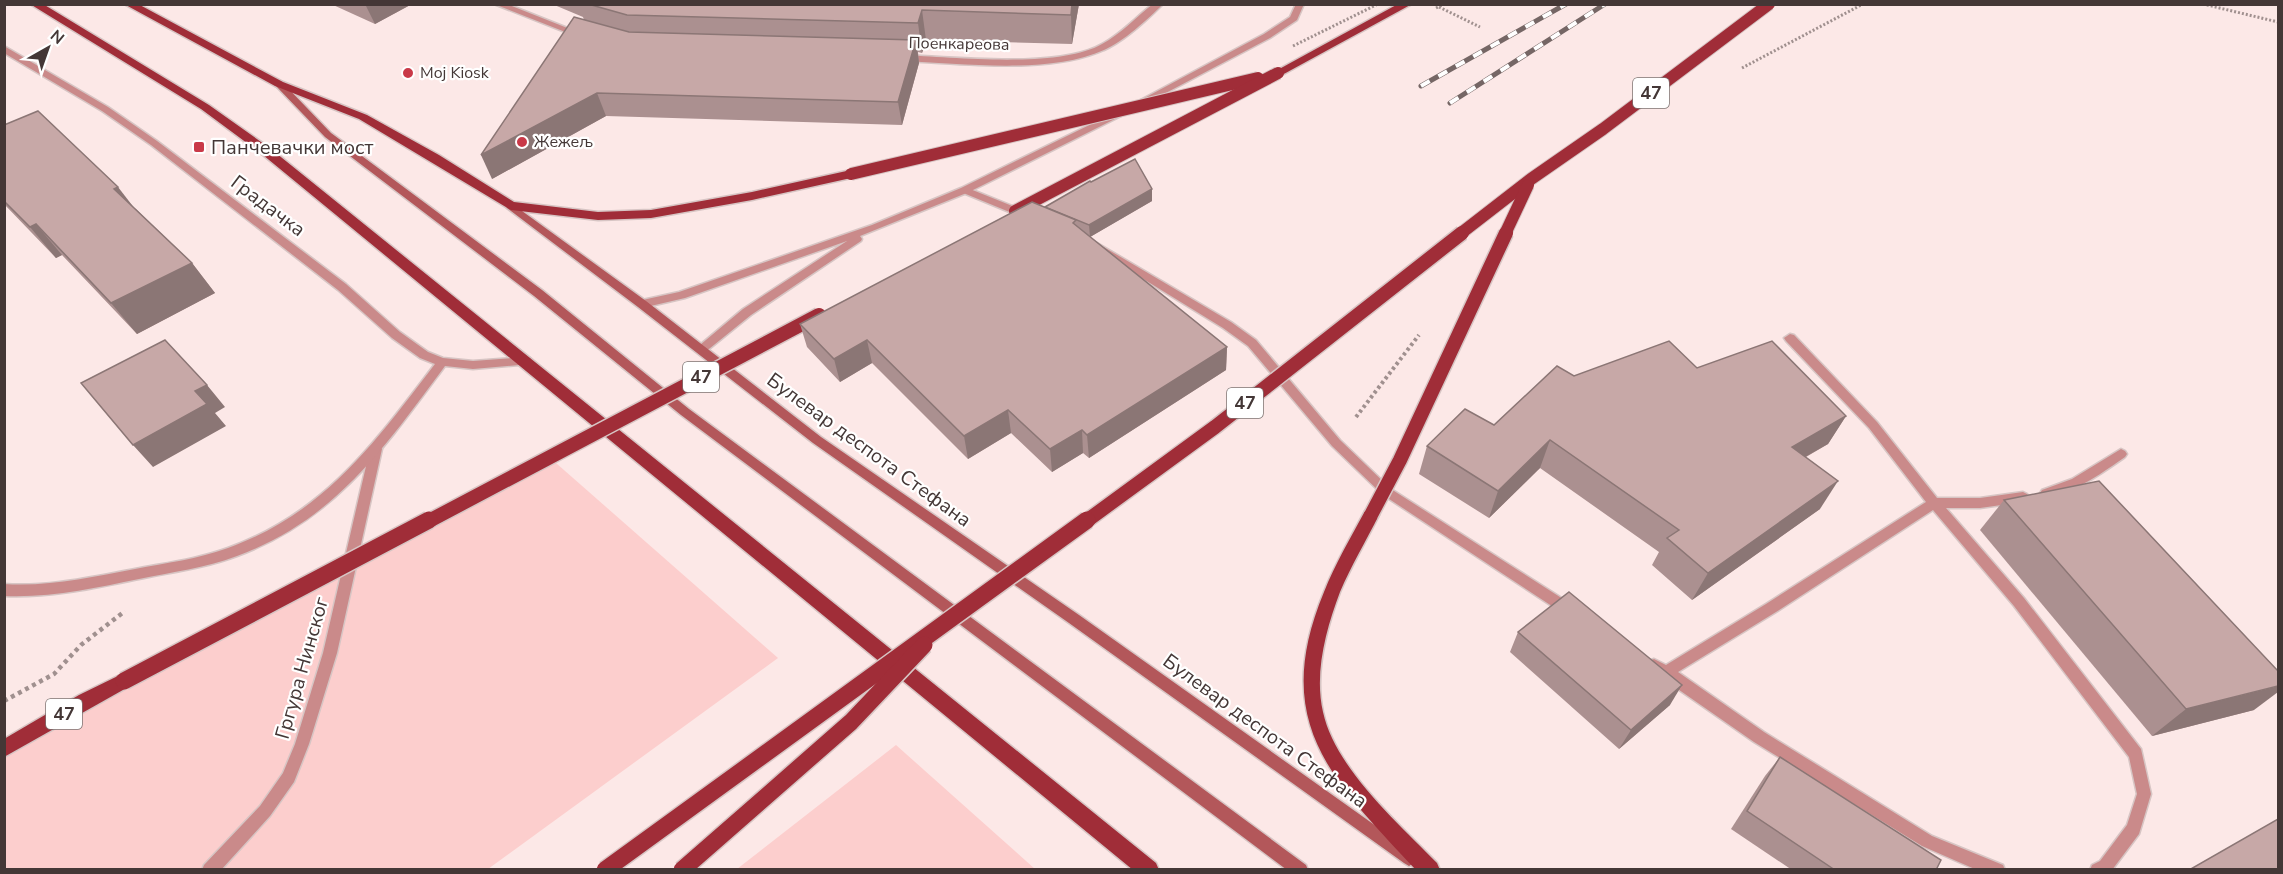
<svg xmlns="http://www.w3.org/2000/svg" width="2283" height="874" viewBox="0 0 2283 874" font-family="'Nunito Sans',sans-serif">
  <rect width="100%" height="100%" fill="#fce8e7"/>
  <g fill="#fccecd">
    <polygon points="548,456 778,658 488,869 5,869 4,751"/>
    <polygon points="896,745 1035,869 737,869"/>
  </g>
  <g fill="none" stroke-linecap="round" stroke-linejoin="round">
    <g stroke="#d7c5c4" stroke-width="3">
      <g id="service">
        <polygon points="494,4 507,4 585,35 578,37"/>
        <path d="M 1153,4 L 1163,4 C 1148,19 1123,42 1104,50 C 1049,75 962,63 902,61 L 898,58 L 902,55 C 953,57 1059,69 1102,44 C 1121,34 1136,17 1153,4 Z"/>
        <polygon points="965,187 1027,212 1028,214 1023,217 1019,216 961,192 960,190"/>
        <polygon points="1097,243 1231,322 1256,340 1340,440 1391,489 1574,606 1576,610 1574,614 1569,616 1564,614 1383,495 1332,446 1248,346 1223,328 1093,248 1092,246"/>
        <polygon points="1790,334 1794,335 1877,422 1937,498 1980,498 2023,492 2027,494 2029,497 2027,500 2023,502 1980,508 1946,508 2024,598 2141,749 2151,794 2139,834 2112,870 2090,870 2092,865 2100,861 2127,825 2137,794 2129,757 2014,606 1933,510 1776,612 1678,672 1764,732 1932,836 2003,865 2005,870 1977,870 1922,846 1754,742 1649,669 1647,665 1649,661 1654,659 1666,665 1766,604 1926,502 1869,428 1786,341 1784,338"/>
        <polygon points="376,444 380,446 382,449 337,653 309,744 294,782 270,816 221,870 202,870 204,865 260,806 283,773 295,744 323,653 370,449 372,446"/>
        <path d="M 2121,449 L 2125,451 L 2127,454 L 2125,457 C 2108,469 2062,502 2042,496 L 2040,493 L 2042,490 L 2072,479 Z"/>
      </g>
    </g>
    <g stroke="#d7c5c4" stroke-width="3">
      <path id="minor" d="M 4,46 L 108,107 L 157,141 L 346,284 L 400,332 L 428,352 L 443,358 L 473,361 L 526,357 L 530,358 L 532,361 L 530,364 L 473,369 L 445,366 C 385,447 335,520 237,556 C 205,568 172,572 139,579 C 95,588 51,598 4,596 L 4,584 C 49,587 91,577 135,569 C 166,563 198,559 228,548 C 325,513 375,442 435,364 L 420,358 L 392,338 L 338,290 L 151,145 L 102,111 L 4,53 Z"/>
    </g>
    <g stroke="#d7c5c4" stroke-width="3">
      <g id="tertiary">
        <polygon points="1296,4 1304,4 1297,20 1270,38 1143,105 1137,105 1135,103 1264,34 1290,17"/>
        <polygon points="1122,109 1127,112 1125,114 969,192 860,236 862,239 861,241 751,315 704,353 700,354 694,350 743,309 847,241 685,298 642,308 637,304 638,301 679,292 872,225 961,188"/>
      </g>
    </g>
    <g stroke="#d7c5c4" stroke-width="3">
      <g id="secondary">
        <polygon points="279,81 282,82 331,133 542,290 689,409 1306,865 1308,870 1287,870 681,415 534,296 325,137 276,86 276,82"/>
        <polygon points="511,203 646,301 821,437 1079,615 1414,853 1417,858 1414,863 1409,866 1404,863 1069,623 813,443 638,307 507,208 506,206"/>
      </g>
    </g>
    <g stroke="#d7c5c4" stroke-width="3">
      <g id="primary">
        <polygon points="30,4 43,4 209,105 271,149 1156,863 1159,870 1133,870 263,155 201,109"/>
        <polygon points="124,4 138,4 283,82 367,115 439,155 514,202 598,212 651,210 752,192 851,170 857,174 851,178 752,200 651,218 598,220 511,210 359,119 275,86"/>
        <polygon points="1398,4 1412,4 1282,75 1278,76 1272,73"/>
        <path d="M 1371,509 L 1377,511 L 1379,515 C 1366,541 1351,566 1340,592 C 1326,629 1314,673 1323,712 C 1335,768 1398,823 1437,863 L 1440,870 L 1416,870 C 1331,779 1270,722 1324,592 C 1335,564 1351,537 1365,511 Z"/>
        <polygon points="124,673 130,676 133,681 130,686 4,757 4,739 79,695"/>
      </g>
    </g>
    <g stroke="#a0908f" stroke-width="3" stroke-dasharray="2 2" stroke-linecap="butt">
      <polyline points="2203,4 2278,22"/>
      <polyline points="1439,7 1480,27"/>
      <polyline points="1436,8 1444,4"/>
      <polyline points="1742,68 1863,4"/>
    </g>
    <polyline stroke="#a0908f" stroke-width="4" stroke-dasharray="3 3" stroke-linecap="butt" points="1356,417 1419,335"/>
    <polyline stroke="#a0908f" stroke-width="4.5" stroke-dasharray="4 4" stroke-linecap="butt" points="4,701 54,674 81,645 125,611"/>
    <use href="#service" fill="#ca8a8a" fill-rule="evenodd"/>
    <use href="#minor" fill="#ca8a8a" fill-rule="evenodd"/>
    <use href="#tertiary" fill="#ca8a8a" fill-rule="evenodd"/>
    <use href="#secondary" fill="#b3575a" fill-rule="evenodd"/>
    <use href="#primary" fill="#a02d38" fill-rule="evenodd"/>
    <g stroke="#756665" stroke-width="5">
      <g id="rail">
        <polyline points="1421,86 1566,4"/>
        <polyline points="1450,103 1605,4"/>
      </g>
    </g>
    <use href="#rail" stroke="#fff" stroke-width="4" stroke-dasharray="10" stroke-linecap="butt"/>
    <g stroke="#d7c5c4" stroke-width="14" stroke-linecap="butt">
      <g id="primary-bridge-far2">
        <polyline points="851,174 1258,78"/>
        <polyline points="1015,211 1278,73"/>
        <polyline points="1460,234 1531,179 1603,129 1769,4"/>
        <polyline points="1505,234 1528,185"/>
      </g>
    </g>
    <g stroke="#d7c5c4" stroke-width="17" stroke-linecap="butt">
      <g id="primary-bridge-far1">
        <polyline points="1371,515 1400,460 1506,233"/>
        <polyline points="427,522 819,315"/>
        <polyline points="1085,522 1215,427 1462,233"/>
      </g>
    </g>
    <g stroke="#d7c5c4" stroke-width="20" stroke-linecap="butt">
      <g id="primary-bridge">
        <polyline points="124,681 429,520"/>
        <polyline points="605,870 1087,520"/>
        <polyline points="682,870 851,722 924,645"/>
      </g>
    </g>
    <polyline stroke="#a0908f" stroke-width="3" stroke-dasharray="2 2" stroke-linecap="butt" points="1293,46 1378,4"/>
    <use href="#primary-bridge-far2" stroke="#a02d38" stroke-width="12"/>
    <use href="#primary-bridge-far1" stroke="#a02d38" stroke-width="14"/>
    <use href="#primary-bridge" stroke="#a02d38" stroke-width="17"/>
  </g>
  <g fill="#ab9090">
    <polygon points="331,4 412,4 375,24"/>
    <polygon points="552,4 1079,4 1072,44 926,40 922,53 918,52 919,63 902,125 606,116 492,179 584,20 583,17"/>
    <polygon points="4,125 136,209 192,263 215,293 137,334 62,255 56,258 4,204"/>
    <polygon points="1091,182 1152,201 1090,237 1227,347 1226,370 1089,458 1083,453 1052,472 1011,433 968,459 872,363 840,382 807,347 800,324 1046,208 1045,207"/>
    <polygon points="1697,368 1846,416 1828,444 1806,457 1820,509 1692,600 1652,565 1659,552 1540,468 1489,518 1419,474 1427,446 1494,425 1574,376"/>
    <polygon points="2004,500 2254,710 2152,736 1980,530"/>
    <polygon points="1518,632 1670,705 1619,749 1510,652"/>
    <polygon points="1780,757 1936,870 1792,870 1731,829 1765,776"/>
  </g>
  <g fill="#8b7675">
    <polygon points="365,4 412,4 375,24"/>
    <polygon points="1072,4 1079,4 1072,44 1071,15"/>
    <polygon points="922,10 926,40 922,53 918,23"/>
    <polygon points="916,40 919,63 902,125 898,102"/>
    <polygon points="597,93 606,116 492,179 481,155"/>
    <polygon points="118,187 142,218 114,189"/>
    <polygon points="1152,189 1152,201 1090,237 1089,225"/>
    <polygon points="36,224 62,255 56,258 30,227"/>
    <polygon points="192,263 215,293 137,334 111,303"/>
    <polygon points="867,340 872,363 840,382 834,359"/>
    <polygon points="1227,347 1226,370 1089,458 1087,435"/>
    <polygon points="207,385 225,407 215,413 226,426 153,467 133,445 195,391"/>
    <polygon points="1008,410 1011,433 968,459 964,436"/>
    <polygon points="1846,416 1828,444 1775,474 1792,447"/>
    <polygon points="1082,430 1083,453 1052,472 1050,449"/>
    <polygon points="1550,440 1540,468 1489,518 1498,491"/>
    <polygon points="1838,481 1820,509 1692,600 1708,573"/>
    <polygon points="1682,685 1670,705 1619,749 1631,730"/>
    <polygon points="2278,686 2278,692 2254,710 2152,736 2186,709"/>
  </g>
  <g fill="#c7a8a7" stroke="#8b7675" stroke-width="1.5">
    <polygon points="588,4 1072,4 1071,15 922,10 918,23 627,15"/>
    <polygon points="574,17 629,32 916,40 898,102 597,93 481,155"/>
    <polygon points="38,111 118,187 114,189 192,263 111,303 36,224 30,227 4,201 4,125"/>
    <polygon points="1135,159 1152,189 1089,225 1045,207 1090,181 1091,182"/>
    <polygon points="1032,202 1076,220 1073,223 1227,347 1087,435 1082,430 1050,449 1008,410 964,436 867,340 834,359 800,324"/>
    <polygon points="165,340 207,385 195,391 207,404 133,445 81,383"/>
    <polygon points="1669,341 1697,368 1772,341 1846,416 1792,447 1838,481 1708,573 1667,538 1679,530 1550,440 1498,491 1427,446 1465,409 1494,425 1557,366 1574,376"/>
    <polygon points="2099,481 2278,671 2278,686 2186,709 2004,500"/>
    <polygon points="1569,592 1682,685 1631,730 1518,632"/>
    <polygon points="1780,757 1941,860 1936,870 1835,870 1747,811"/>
    <polygon points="2278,819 2278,870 2189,870"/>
  </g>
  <g fill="#c93948" stroke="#fff" stroke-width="2">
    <circle cx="408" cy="73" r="6"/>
    <circle cx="522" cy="142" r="6"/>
    <rect x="193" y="141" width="12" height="12" rx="3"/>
  </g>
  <g text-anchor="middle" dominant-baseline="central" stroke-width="4.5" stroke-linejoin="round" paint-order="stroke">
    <g font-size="16" fill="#443736" stroke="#fff">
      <text transform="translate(959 44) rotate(1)">Поенкареова</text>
    </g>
    <g font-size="16" fill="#443736" stroke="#fff" text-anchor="start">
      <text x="420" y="73">Moj Kiosk</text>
      <text x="534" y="142">Жежељ</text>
    </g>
    <g fill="#fff" stroke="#7c7372" stroke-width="1.5">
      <rect x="1633" y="78" width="36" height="30" rx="4.5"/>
      <rect x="683" y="362" width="36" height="30" rx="4.5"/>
      <rect x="1227" y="388" width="36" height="30" rx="4.5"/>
      <rect x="46" y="699" width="36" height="30" rx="4.5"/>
    </g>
    <g font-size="18" font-weight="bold" fill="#443736">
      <text x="1651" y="93">47</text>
      <text x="701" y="377">47</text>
      <text x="1245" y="403">47</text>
      <text x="64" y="714">47</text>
    </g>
    <g font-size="20" fill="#443736" stroke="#fff" text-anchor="start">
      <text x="211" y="147">Панчевачки мост</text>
    </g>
    <g font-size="20" fill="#443736" stroke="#fff">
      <text transform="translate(268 206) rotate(37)">Градачка</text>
      <text transform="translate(869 450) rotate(36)">Булевар деспота Стефана</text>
      <text transform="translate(302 668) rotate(-74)">Гргура Нинског</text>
      <text transform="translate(1265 731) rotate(36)">Булевар деспота Стефана</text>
    </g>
  </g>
  <rect width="2283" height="874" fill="none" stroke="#443736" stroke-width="12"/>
  <g transform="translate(48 48) rotate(40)" stroke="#ffffff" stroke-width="4.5" paint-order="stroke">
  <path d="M0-4.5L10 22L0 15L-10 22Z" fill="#443736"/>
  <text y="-9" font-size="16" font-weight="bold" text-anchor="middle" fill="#443736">N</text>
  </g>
</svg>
